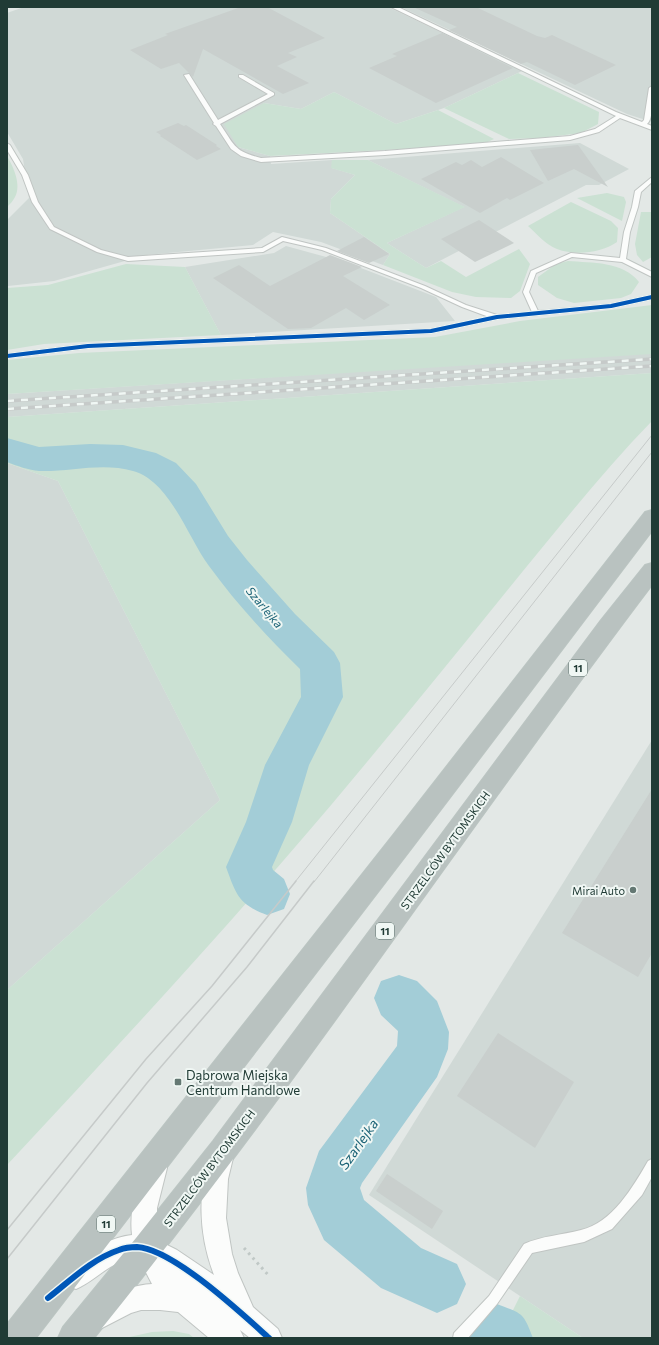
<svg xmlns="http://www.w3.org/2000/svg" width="659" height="1345" viewBox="0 0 659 1345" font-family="Commissioner,sans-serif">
  <rect width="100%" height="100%" fill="#e3e8e6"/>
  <g fill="#d0d9d6">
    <polygon points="24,7 388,7 522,71 444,108 396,124 334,92 301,109 264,103 238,147 270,156 271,164 332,160 332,168 355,175 331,199 330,213 390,254 383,265 321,242 273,232 253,245 146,255 54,281 8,286 7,284 7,220 29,198 23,159 7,132 7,13"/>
    <polygon points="401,7 652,7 652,122 627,114"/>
    <polygon points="580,143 629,169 599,185 586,185 426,268 387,243 464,207 368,160"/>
    <polygon points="286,246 348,263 436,297 455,321 221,335 185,267 274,253"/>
    <polygon points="652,353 652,373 7,417 7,394"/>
    <polygon points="7,463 58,481 220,800 7,990"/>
    <polygon points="652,740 652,1338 583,1338 369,1195"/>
  </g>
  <g fill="#cbe1d3">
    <polygon points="518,73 599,112 598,124 581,133 540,138 509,139 444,108"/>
    <polygon points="334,92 396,124 438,110 494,139 481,145 270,156 238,147 224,124 264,103 301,109"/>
    <path d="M 7,156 C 13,166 22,185 15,197 C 13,201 10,204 7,207 Z"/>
    <polygon points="332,160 368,160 465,207 387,243 426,268 441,261 466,277 519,249 530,264 520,291 511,298 476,297 452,292 383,265 390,254 330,213 331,199 355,175 331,168"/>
    <polygon points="607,193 624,197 626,202 622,221 577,198"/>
    <path d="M 571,202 L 611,221 L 618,228 L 617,242 C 601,253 575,256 557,249 C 545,244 537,234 528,226 Z"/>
    <polygon points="641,212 652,212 652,257 643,262 637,255 635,244"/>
    <path d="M 568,261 C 592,263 623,261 639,282 L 631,294 L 621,298 L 574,303 L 557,298 L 538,285 L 538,277 L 556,264 Z"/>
    <polygon points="126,264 185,267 221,335 44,344 7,350 7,288 48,285"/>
    <polygon points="652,305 652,354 7,394 7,360 79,353 435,337 520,321"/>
    <path d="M 652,373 L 652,421 C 606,468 565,520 523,571 C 468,639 413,707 357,774 C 245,909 126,1037 7,1165 L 7,990 L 220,800 L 58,481 L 7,463 L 7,417 Z"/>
    <polygon points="520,1296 583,1338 499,1338"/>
    <polygon points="173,1331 189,1334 194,1338 125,1338 152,1332"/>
  </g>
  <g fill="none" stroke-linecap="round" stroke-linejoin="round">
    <g fill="#a3cdd7" fill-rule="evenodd">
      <path d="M 7,438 L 39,447 L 90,444 L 123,445 L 156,453 L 176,463 L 196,484 L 228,536 L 247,560 L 295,614 L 334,652 L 340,663 L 343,697 L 309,765 L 292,822 L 272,867 L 273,870 L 284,879 L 290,894 L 284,909 L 267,915 C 238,904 236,894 226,867 L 246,822 L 265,765 L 301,697 L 300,669 C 267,637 236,603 209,566 C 188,538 170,481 133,471 C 102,462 70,472 39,471 C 29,470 17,466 7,462 Z"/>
      <polygon points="399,975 417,981 437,1001 449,1032 448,1049 437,1077 362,1183 360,1188 364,1200 421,1248 457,1264 466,1284 457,1304 437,1313 381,1288 324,1240 308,1205 306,1188 319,1151 397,1046 398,1031 381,1015 374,998 381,981"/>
      <path d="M 497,1304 C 523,1314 523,1312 533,1338 L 470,1338 L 468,1333 L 476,1312 Z"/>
    </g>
  </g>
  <g fill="#c9cfcd">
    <polygon points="241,7 267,7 325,38 288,53 297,57 277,66 309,83 283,94 203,49 193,77 179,63 161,69 130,50 168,35 165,34"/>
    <polygon points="413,7 476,7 537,36 545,38 552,35 616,65 575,85 527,62 521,64 449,30 457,27"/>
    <polygon points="442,33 513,68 436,103 369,68 397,56 392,54"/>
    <polygon points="178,123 184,126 186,125 217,145 216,146 221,149 197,160 160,136 161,135 156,132"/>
    <polygon points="578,145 608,187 574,169 548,181 530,150"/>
    <polygon points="501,157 544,183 510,200 507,198 480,213 421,179 456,162 462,165 471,160 482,167"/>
    <polygon points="479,220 514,243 475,262 441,239"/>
    <polygon points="364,237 389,254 369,263 337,251"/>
    <polygon points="330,255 362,267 343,276 390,305 364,320 346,308 311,328 288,329 213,278 239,265 270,286"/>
    <polygon points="652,789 652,953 638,977 562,933"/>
    <polygon points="498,1033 574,1082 535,1148 457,1096"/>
    <polygon points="387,1174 443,1211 432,1229 376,1191"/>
  </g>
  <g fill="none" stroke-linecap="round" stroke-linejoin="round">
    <g stroke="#c0c5c3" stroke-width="2">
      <g id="lane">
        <path d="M 391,7 L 398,7 L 616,112 L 642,122 L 644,120 L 649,88 L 652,86 C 652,96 654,118 647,124 L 652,126 L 652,130 L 620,118 L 599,132 L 570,140 L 385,155 L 261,162 L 241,156 L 231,149 L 216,126 L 213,124 L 214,123 L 184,75 L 189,74 L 218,120 L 268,94 L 239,77 L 239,75 L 243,75 L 274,93 L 274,95 L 220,124 C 235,146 234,151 261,158 L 385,151 L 570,136 L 595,129 L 616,116 Z"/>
        <polygon points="7,143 10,145 28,175 38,202 54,227 101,250 128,257 262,248 282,237 326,248 425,286 466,305 497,315 532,312 523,292 531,271 571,253 620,258 624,232 632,207 635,191 652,177 652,182 641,192 638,207 630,232 626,259 652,272 652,277 622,262 572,257 536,273 529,292 538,311 611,304 652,295 652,299 611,308 497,319 431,333 88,348 7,358 7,354 88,344 431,329 489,317 462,307 421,288 322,250 283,241 263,252 128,261 97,252 50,229 32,202 22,175 7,150"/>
        <path d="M 652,1159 L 652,1177 L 642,1195 L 612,1229 L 584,1242 L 532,1253 L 497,1304 L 468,1338 L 453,1338 L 454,1333 L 489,1296 L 524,1244 C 541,1236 562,1235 581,1230 C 612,1223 633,1187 648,1161 Z"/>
      </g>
    </g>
    <g stroke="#c0c5c3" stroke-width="2">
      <path id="street" d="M 221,1146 L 229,1150 L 233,1158 L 228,1179 L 226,1218 L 232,1254 L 238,1273 L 253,1307 L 278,1329 L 282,1338 L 250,1338 L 240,1330 L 244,1338 L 209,1338 L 178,1312 L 160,1310 L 141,1310 L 131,1313 L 100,1329 L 91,1325 L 87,1316 C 88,1314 89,1309 91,1307 C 100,1296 138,1284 152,1284 L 139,1259 C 110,1259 99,1279 76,1289 L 67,1285 L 63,1276 C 65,1273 65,1269 67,1267 C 77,1254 115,1236 132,1235 C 129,1209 137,1183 147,1160 L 155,1156 L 163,1160 L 167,1168 L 157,1208 L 157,1240 L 177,1250 L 214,1275 C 199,1236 196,1189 213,1150 Z"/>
    </g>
    <g stroke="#bbc5c2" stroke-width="2">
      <g id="highway">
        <polygon points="652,510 652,531 411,849 36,1338 7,1338 7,1324 393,835 645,512"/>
        <path d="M 652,563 L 652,585 C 463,834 291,1095 94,1338 L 58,1338 L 63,1327 L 136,1238 L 213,1141 L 601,620 L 645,565 Z"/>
      </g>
    </g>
    <polyline stroke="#c0c8c6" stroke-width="3" stroke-dasharray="2.5 4" stroke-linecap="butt" points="244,1248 270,1277"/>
    <use href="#lane" fill="#fbfcfb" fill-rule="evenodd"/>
    <use href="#street" fill="#fbfcfb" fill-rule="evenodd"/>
    <use href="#highway" fill="#b9c2c0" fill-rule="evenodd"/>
    <g stroke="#c6cac9" stroke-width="1">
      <polyline points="295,882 652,435"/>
      <polyline points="314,882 652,452"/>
    </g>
    <g stroke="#c6cac9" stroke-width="1.5">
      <polyline points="7,1230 146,1059 212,986 296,881"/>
      <polyline points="7,1259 147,1083 247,967 314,881"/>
    </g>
    <g stroke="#c6cac9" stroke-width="3.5">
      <g id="rail">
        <polyline points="7,401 652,359"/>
        <polyline points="7,409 652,366"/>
      </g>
    </g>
    <use href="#rail" stroke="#f0f7f4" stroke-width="2.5" stroke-dasharray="7" stroke-linecap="butt"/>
    <g stroke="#f0f7f4" stroke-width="6">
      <polyline id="cycleway-far1" points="7,356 88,346 431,331 497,317 611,306 652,297"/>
    </g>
    <g stroke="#f0f7f4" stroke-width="9">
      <path id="cycleway" d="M 48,1298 C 70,1281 92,1259 119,1250 C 124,1248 131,1247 137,1247 C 173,1249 241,1313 269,1338"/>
    </g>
    <use href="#cycleway-far1" stroke="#0057b8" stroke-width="4"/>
    <use href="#cycleway" stroke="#0057b8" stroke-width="6"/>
  </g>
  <g fill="#647873" stroke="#f0f7f4" stroke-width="1.5">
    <circle cx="633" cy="890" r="4"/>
    <rect x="174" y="1078" width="8" height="8" rx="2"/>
  </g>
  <g text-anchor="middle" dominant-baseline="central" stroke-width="4" stroke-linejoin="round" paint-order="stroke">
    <g fill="#f0f7f4" stroke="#5e736e" stroke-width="1">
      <rect x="569" y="660" width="18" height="16" rx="3"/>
      <rect x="376" y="923" width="18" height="16" rx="3"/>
      <rect x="97" y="1216" width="18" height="16" rx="3"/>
    </g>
    <g font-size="10" font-weight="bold" fill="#203b35">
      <text x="578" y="668">11</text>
      <text x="385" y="931">11</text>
      <text x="106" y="1224">11</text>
    </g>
    <g font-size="11" fill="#203b35" stroke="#f0f7f4">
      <text transform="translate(445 850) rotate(-54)">STRZELCÓW BYTOMSKICH</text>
      <text transform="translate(209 1168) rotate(-53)">STRZELCÓW BYTOMSKICH</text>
    </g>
    <g font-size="11" fill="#203b35" stroke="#f0f7f4" text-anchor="end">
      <text x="625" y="890">Mirai Auto</text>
    </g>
    <g font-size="12" font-style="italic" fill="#1b6376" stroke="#f0f7f4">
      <text transform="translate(265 607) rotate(50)">Szarlejka</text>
    </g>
    <g font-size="13" fill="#203b35" stroke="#f0f7f4" text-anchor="start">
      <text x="186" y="1075">Dąbrowa Miejska<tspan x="186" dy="15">Centrum Handlowe</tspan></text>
    </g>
    <g font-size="14" font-style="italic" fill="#1b6376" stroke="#f0f7f4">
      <text transform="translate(358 1144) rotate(-55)">Szarlejka</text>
    </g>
  </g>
  <rect width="659" height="1345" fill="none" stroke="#203b35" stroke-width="16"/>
</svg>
